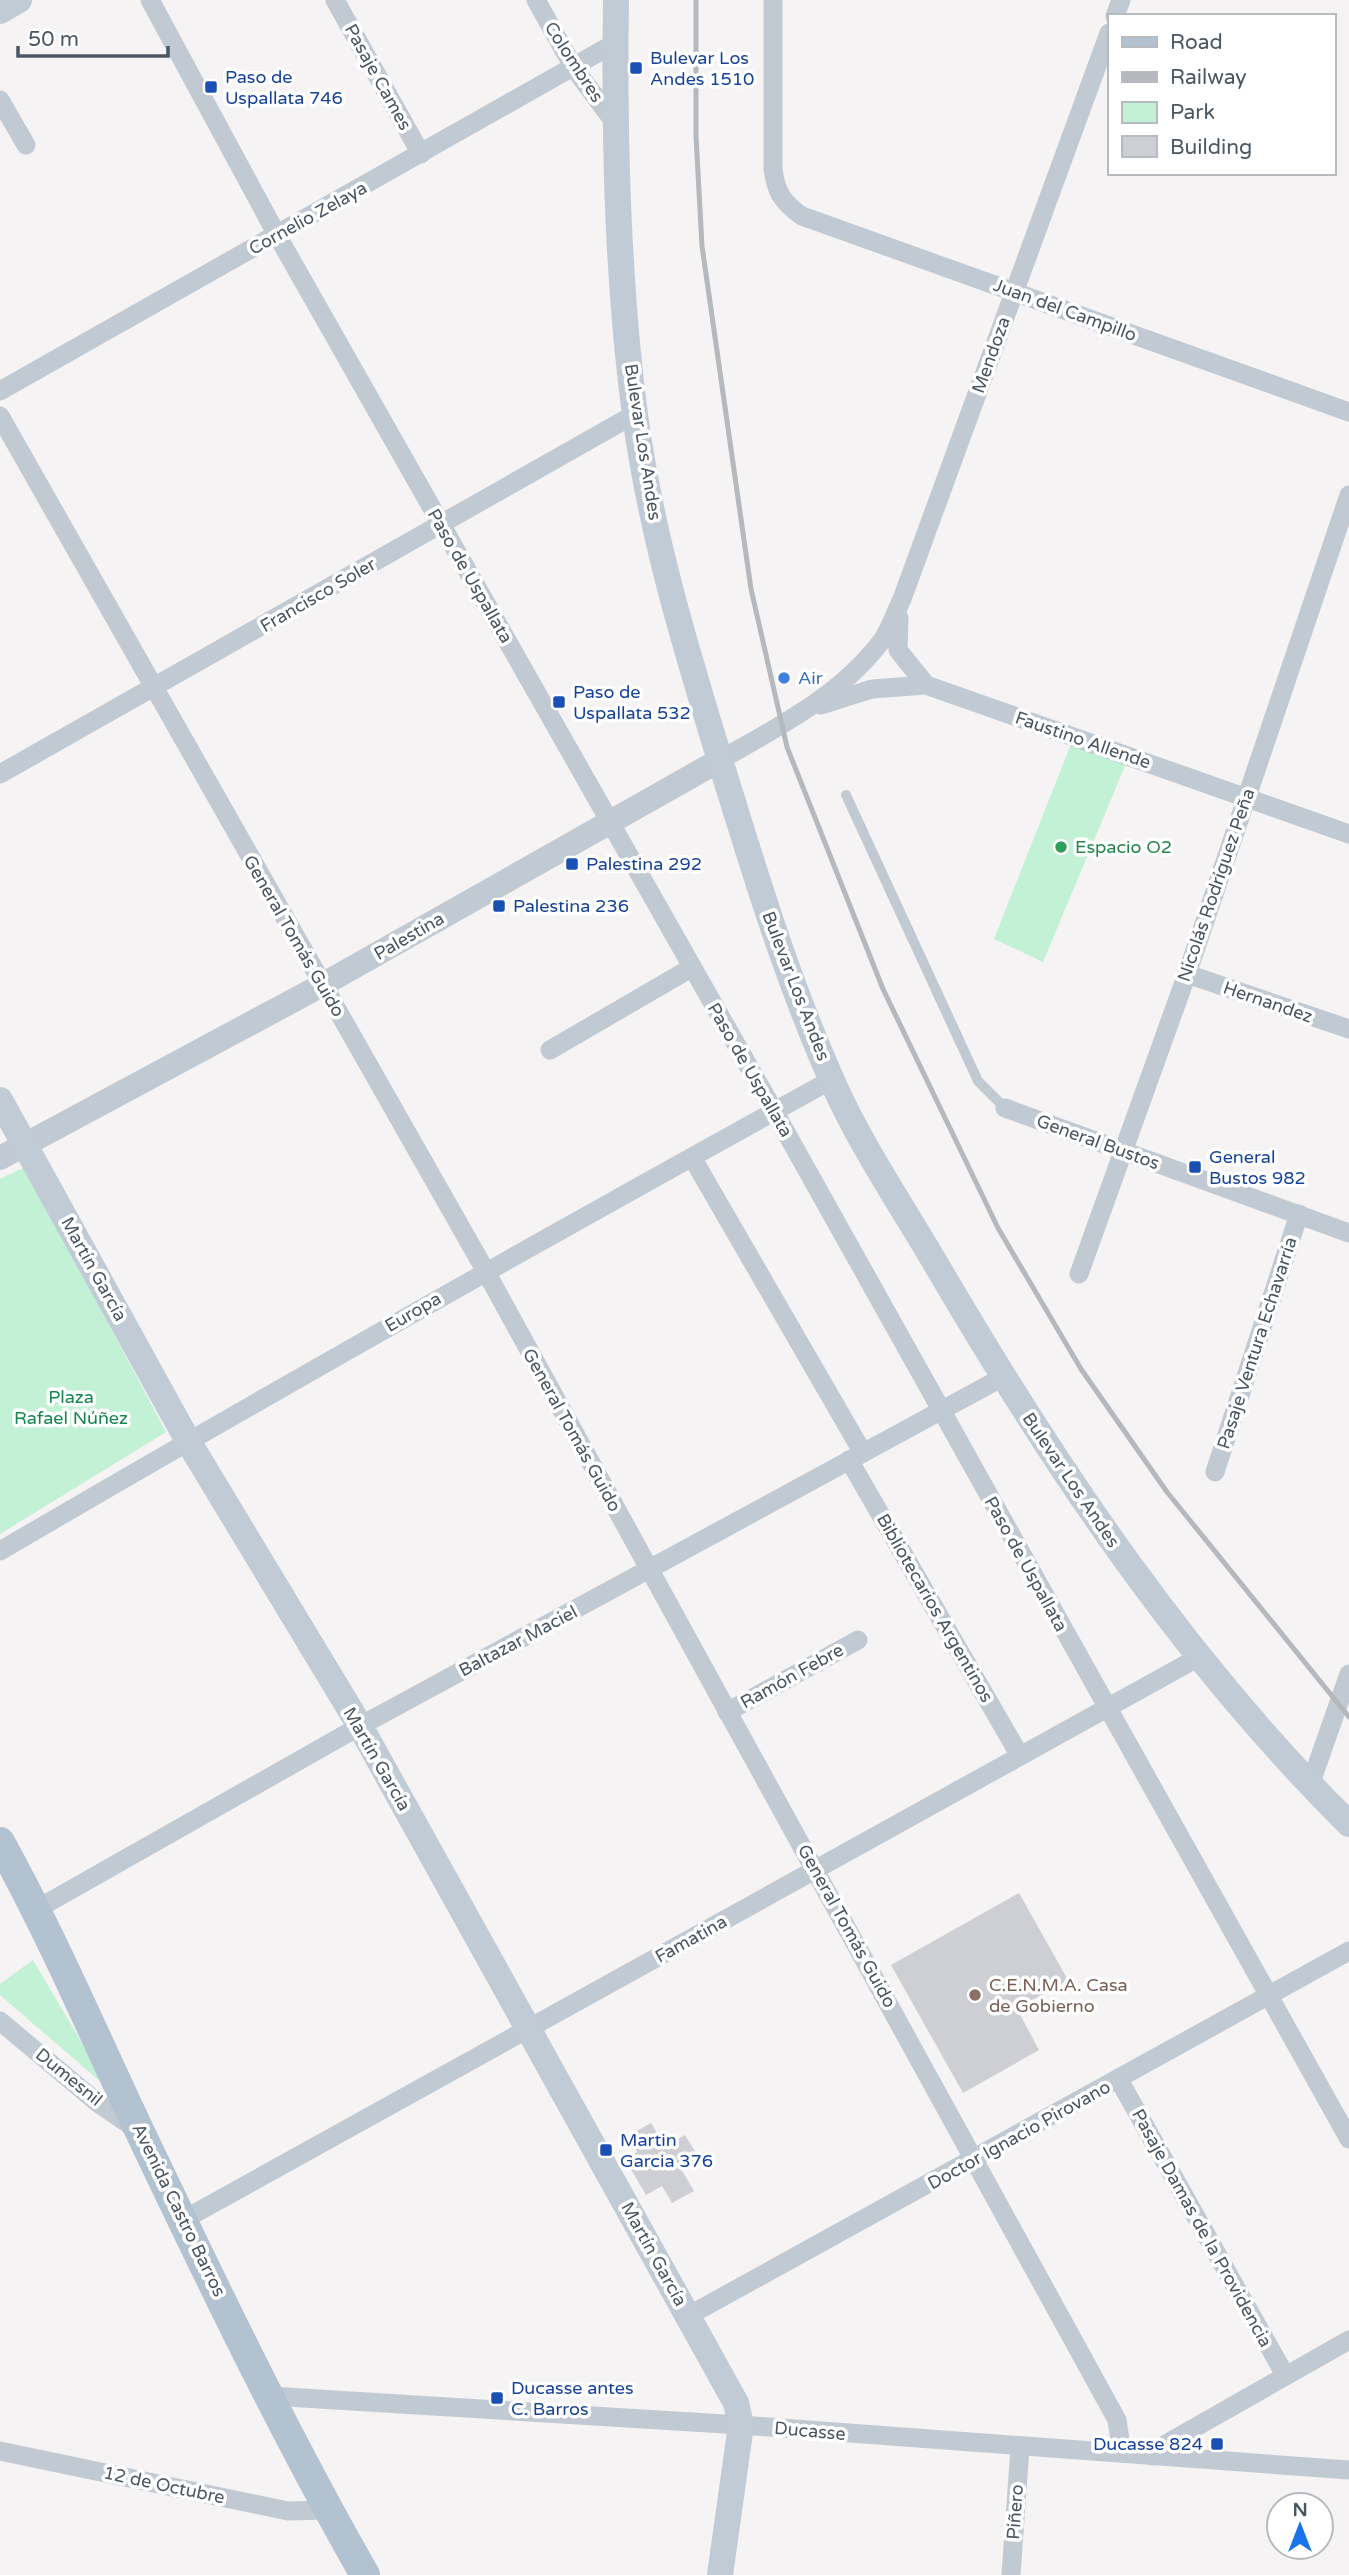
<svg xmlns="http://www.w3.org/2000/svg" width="1349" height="2575" viewBox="0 0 1349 2575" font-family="'Varela Round',sans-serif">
  <rect width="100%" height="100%" fill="#f5f3f3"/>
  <g fill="#c3f1d5">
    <polygon points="1075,734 1130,754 1043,962 994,939"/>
    <polygon points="25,1167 166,1432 0,1534 0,1179"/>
    <polygon points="33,1960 109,2089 0,1995 0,1984"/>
  </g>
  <g fill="#cdcfd5">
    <polygon points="1019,1893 1068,1980 1017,2009 1039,2050 963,2093 891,1965"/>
    <polygon points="651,2123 665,2146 685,2135 699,2158 681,2169 694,2191 672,2203 662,2186 646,2195 625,2159 637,2152 628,2136"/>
  </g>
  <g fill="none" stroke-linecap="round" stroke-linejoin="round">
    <polyline stroke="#c1cad2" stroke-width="10" points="846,795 978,1081 1005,1108"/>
    <g stroke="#c1cad2" stroke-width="19">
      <polyline points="150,0 277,235 774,1111 1349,2139"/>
      <polyline points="335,0 421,154"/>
      <polyline points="536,0 574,68 615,123"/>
      <path d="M 773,0 L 773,169 C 776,192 782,202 802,216 L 1349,412"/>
      <polyline points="1115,16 1121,0"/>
      <polyline points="0,100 26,145"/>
      <polyline points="0,391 615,43"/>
      <polyline points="0,416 485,1270 1117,2420 1122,2453"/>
      <polyline points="899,618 898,650 926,685"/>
      <polyline points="821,705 872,689 926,685 1349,834"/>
      <path d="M 720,760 C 778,727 838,697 880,643 C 890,631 895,613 902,599 L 1109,33"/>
      <polyline points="0,774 635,414"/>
      <polyline points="1187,974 1349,1029"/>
      <polyline points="550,1050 691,968"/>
      <polyline points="1005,1108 1349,1233"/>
      <polyline points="693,1159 863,1453"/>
      <polyline points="1079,1274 1187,974 1349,495"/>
      <polyline points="849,1460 1020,1756"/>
      <polyline points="1215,1472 1299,1214"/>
      <path d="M 0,1551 C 275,1390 552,1234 831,1080"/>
      <polyline points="727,1712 858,1640"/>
      <polyline points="1310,1785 1349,1674"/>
      <polyline points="37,1909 360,1726 1003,1377"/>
      <polyline points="0,2021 99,2104 136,2129"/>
      <polyline points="1119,2080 1285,2375"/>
      <polyline points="183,2220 1199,1657"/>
      <polyline points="688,2316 1349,1951"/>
      <polyline points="270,2396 741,2425 1349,2470"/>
      <polyline points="0,2451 288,2511 328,2510"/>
      <polyline points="1152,2456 1166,2444 1349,2340"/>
      <polyline points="1011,2575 1020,2448"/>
    </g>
    <polyline stroke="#c1cad2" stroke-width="24" points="0,1158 322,985 720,760"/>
    <g stroke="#c1cbd6" stroke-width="26">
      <path d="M 616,0 C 614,138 617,278 635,415 C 651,534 685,646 720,760 C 753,867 785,974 830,1076 C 859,1144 903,1207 940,1271 C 1056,1469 1185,1661 1349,1824"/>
      <polyline points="0,11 19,0"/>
      <polyline points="0,1100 188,1441 360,1726 736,2403 741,2425 720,2575"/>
    </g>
    <path stroke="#b3c2d1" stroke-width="30" d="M 0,1842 C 52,1936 94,2035 140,2132 C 211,2281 283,2431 365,2575"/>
    <polyline stroke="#b5b8bd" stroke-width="5" points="696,0 696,136 702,246 751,589 787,747 883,989 998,1228 1081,1369 1167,1492 1349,1717"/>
  </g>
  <g fill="#1a4fb4" stroke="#fff" stroke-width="2.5">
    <rect x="629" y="61" width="14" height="14" rx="3.5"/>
    <rect x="204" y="80" width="14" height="14" rx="3.5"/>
    <rect x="552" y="695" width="14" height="14" rx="3.5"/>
    <rect x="565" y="857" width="14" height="14" rx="3.5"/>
    <rect x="492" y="899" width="14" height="14" rx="3.5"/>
    <rect x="1188" y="1160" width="14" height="14" rx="3.5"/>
    <rect x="599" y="2143" width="14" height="14" rx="3.5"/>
    <rect x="490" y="2391" width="14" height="14" rx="3.5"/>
    <rect x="1210" y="2437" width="14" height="14" rx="3.5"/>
  </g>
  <circle fill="#3f7fe0" stroke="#fff" stroke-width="2.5" cx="784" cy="678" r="7"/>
  <circle fill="#2e9e5b" stroke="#fff" stroke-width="2.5" cx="1061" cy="847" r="7"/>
  <circle fill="#8d6e63" stroke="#fff" stroke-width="2.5" cx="975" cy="1995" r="7"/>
  <g text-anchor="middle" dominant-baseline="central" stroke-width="7" stroke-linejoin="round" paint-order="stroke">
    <g font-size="18" fill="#164399" stroke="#fff" text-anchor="start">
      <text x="650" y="58">Bulevar Los<tspan x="650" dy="21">Andes 1510</tspan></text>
      <text x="225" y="77">Paso de<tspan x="225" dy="21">Uspallata 746</tspan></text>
      <text x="573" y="692">Paso de<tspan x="573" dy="21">Uspallata 532</tspan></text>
      <text x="586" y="864">Palestina 292</text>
      <text x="513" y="906">Palestina 236</text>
      <text x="1209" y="1157">General<tspan x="1209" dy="21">Bustos 982</tspan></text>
      <text x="620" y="2140">Martin<tspan x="620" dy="21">Garcia 376</tspan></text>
      <text x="511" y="2388">Ducasse antes<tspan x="511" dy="21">C. Barros</tspan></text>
      <text x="1203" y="2444" text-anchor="end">Ducasse 824</text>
    </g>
    <g font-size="18" fill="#4a5661" stroke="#fff">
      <text transform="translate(574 62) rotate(57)">Colombres</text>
      <text transform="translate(378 77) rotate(61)">Pasaje Cames</text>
      <text transform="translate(308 218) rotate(-29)">Cornelio Zelaya</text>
      <text transform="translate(1065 310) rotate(20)">Juan del Campillo</text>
      <text transform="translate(991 355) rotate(-70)">Mendoza</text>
      <text transform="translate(643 442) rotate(81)">Bulevar Los Andes</text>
      <text transform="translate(470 576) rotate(60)">Paso de Uspallata</text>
      <text transform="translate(318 595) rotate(-30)">Francisco Soler</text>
      <text transform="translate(1083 740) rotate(19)">Faustino Allende</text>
      <text transform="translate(1216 885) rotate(-71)">Nicolás Rodríguez Peña</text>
      <text transform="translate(294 936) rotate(60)">General Tomás Guido</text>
      <text transform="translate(409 936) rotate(-30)">Palestina</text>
      <text transform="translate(796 986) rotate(69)">Bulevar Los Andes</text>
      <text transform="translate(1268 1002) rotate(19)">Hernandez</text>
      <text transform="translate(750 1070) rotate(60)">Paso de Uspallata</text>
      <text transform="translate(1098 1142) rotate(20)">General Bustos</text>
      <text transform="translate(94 1269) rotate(61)">Martín García</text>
      <text transform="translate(413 1312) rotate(-30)">Europa</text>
      <text transform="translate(1257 1343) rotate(-72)">Pasaje Ventura Echavarría</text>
      <text transform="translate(572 1430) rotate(61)">General Tomás Guido</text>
      <text transform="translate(1071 1480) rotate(56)">Bulevar Los Andes</text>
      <text transform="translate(1026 1564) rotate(61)">Paso de Uspallata</text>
      <text transform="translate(935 1608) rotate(60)">Bibliotecarios Argentinos</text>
      <text transform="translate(518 1641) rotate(-28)">Baltazar Maciel</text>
      <text transform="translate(792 1676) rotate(-29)">Ramón Febre</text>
      <text transform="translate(377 1759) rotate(60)">Martín García</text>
      <text transform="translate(847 1926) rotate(61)">General Tomás Guido</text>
      <text transform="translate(691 1939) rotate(-29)">Famatina</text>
      <text transform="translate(69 2077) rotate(39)">Dumesnil</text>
      <text transform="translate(1019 2135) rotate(-29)">Doctor Ignacio Pirovano</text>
      <text transform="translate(179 2210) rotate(64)">Avenida Castro Barros</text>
      <text transform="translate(1202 2228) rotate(61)">Pasaje Damas de la Providencia</text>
      <text transform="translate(654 2254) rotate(61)">Martín García</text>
      <text transform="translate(810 2431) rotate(5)">Ducasse</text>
      <text transform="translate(164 2485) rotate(12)">12 de Octubre</text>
      <text transform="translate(1015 2512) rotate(-86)">Piñero</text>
    </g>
    <g font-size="18" fill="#366cbe" stroke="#fff" text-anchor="start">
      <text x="798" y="678">Air</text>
    </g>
    <g font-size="18" fill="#27864d" stroke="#fff" text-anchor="start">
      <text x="1075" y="847">Espacio O2</text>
    </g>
    <g font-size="18" fill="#17864f" stroke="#fff">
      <text x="71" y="1397">Plaza<tspan x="71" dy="21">Rafael Núñez</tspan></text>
    </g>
    <g font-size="18" fill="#785e54" stroke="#fff" text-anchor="start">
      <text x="989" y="1985">C.E.N.M.A. Casa<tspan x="989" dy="21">de Gobierno</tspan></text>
    </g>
  </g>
  <rect x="1108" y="14" width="228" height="161" fill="#ffffff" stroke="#b7bbc0" stroke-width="2"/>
  <rect x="1122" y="37" width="35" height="10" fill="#b3c2d1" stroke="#b7bbc0" stroke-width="2"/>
  <text x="1170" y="49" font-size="21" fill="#4a5661">Road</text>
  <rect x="1122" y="72" width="35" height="10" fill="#b5b8bd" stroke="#b7bbc0" stroke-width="2"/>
  <text x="1170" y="84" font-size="21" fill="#4a5661">Railway</text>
  <rect x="1122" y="102" width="35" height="21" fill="#c3f1d5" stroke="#b7bbc0" stroke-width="2"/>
  <text x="1170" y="119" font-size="21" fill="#4a5661">Park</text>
  <rect x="1122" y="136" width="35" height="21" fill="#cdcfd5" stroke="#b7bbc0" stroke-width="2"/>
  <text x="1170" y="154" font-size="21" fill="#4a5661">Building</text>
  <g transform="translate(1300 2526)"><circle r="33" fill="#ffffff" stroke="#b7bbc0" stroke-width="2"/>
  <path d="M0-5L12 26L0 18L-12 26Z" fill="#1a73e8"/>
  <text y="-10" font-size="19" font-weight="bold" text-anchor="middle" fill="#4a5661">N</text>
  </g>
  <path d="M18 46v10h150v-10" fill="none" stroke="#4a5661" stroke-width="3.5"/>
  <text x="28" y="46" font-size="21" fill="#4a5661" stroke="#ffffff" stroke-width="5" paint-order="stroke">50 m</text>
</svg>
